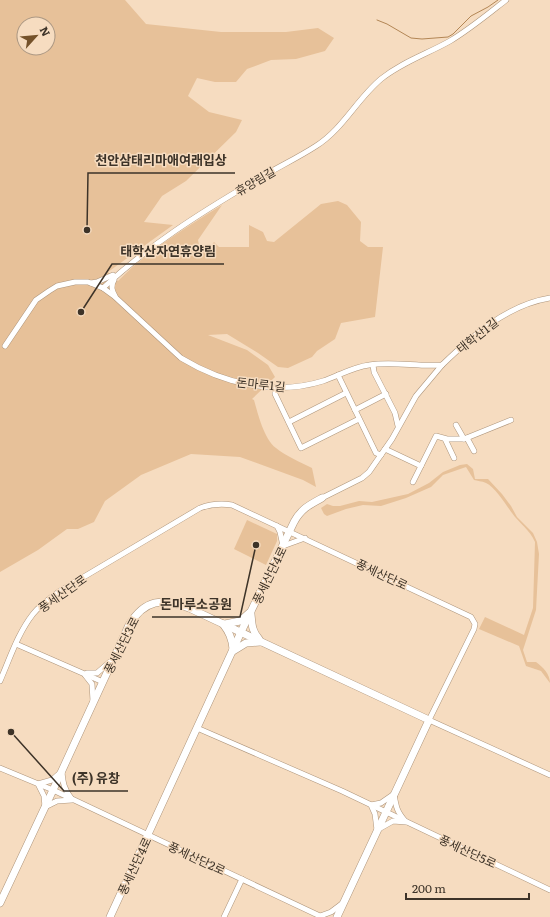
<svg xmlns="http://www.w3.org/2000/svg" width="550" height="917" viewBox="0 0 550 917" font-family="Literata,'Noto Sans KR',serif">
  <rect width="100%" height="100%" fill="#f6dcc0"/>
  <g fill="#e7c199" fill-rule="evenodd">
    <path d="M 0,0 L 125,0 L 146,24 L 221,32 L 286,32 L 318,28 L 334,38 L 325,51 L 296,59 L 271,60 L 247,69 L 236,82 L 215,82 L 197,78 L 188,96 L 209,112 L 242,120 L 236,132 L 186,181 L 162,196 L 144,222 L 173,225 L 108,272 L 118,281 C 147,251 187,227 222,205 L 198,240 L 200,250 L 207,251 L 214,242 L 219,247 L 249,247 L 249,225 L 263,232 L 267,241 L 274,242 L 321,204 L 338,201 L 347,205 L 361,222 L 360,241 L 368,247 L 383,247 L 375,317 L 341,323 L 335,339 L 317,351 L 312,357 L 288,368 L 278,367 L 258,353 L 227,334 L 208,335 L 247,350 L 268,365 L 275,377 L 252,399 L 254,400 C 258,414 264,439 276,448 C 286,456 300,462 312,468 L 316,487 L 303,480 L 240,457 L 191,454 L 141,475 L 105,501 L 94,522 L 78,529 L 67,529 L 38,550 L 0,572 ZM 24,24 L 48,24 L 48,48 L 24,48 Z"/>
    <path d="M 467,464 L 473,469 L 475,479 L 488,479 L 502,494 L 511,506 L 517,517 L 533,533 L 537,542 L 539,554 L 536,610 L 523,650 L 527,662 L 536,662 C 543,667 550,674 550,683 L 541,671 L 526,666 L 519,646 L 479,629 L 485,617 L 524,635 L 533,608 L 535,542 C 530,530 519,523 512,513 C 506,505 495,487 486,483 C 482,481 477,481 474,480 L 466,467 L 443,475 L 431,487 L 406,498 L 381,506 L 363,505 L 346,509 L 327,516 L 324,514 L 321,508 L 327,504 L 333,506 L 340,506 L 359,501 L 372,502 L 408,494 L 429,483 L 443,472 L 460,465 Z"/>
    <polygon points="247,520 277,534 277,541 266,565 234,549"/>
  </g>
  <g fill="none" stroke-linecap="round" stroke-linejoin="round">
    <polyline stroke="#b38655" stroke-width="1" points="377,20 387,24 411,38 422,39 448,37 453,34 471,16 488,7 498,0"/>
    <g stroke="#ae957b" stroke-width="6">
      <g id="street">
        <path d="M 114,280 C 110,286 112,291 115,296"/>
        <polyline points="91,283 97,282 113,275"/>
        <path d="M 103,288 L 114,296 L 181,358 C 224,384 275,396 323,381 C 338,376 353,367 369,365 C 393,361 418,367 442,365 C 472,336 507,305 550,298"/>
        <path d="M 5,346 L 36,300 L 49,291 L 57,286 L 75,282 L 88,282 L 103,288 C 148,246 200,213 253,182 C 274,169 296,159 316,146 C 343,129 357,99 381,79 C 402,62 427,54 450,41 C 470,29 488,14 506,0"/>
        <polyline points="373,365 374,372 395,413 398,426"/>
        <polyline points="338,375 376,453 381,455"/>
        <polyline points="275,388 275,394 301,448 359,419"/>
        <polyline points="355,410 386,394"/>
        <polyline points="289,422 346,393"/>
        <polyline points="456,425 464,439"/>
        <polyline points="467,438 474,451"/>
        <polyline points="445,439 454,458"/>
        <polyline points="385,449 421,466 436,436 447,439 464,439 511,420"/>
        <polyline points="413,482 421,466"/>
        <polyline points="322,498 362,478 369,472 392,439 416,396 442,365"/>
        <polyline points="277,526 280,532 283,546 305,538"/>
        <polyline points="16,644 103,682"/>
        <polyline points="87,673 97,673 111,661"/>
        <polyline points="85,675 92,684 93,701"/>
        <path d="M 0,681 C 10,658 18,633 33,614 C 40,605 50,598 60,591 L 200,508 C 211,504 220,503 232,505 L 471,617 L 475,624 L 474,629 L 429,720 L 550,775"/>
        <polyline points="197,728 342,791 550,890"/>
        <polyline points="0,768 53,790 322,917"/>
        <path d="M 62,772 C 63,783 64,789 71,798"/>
        <polyline points="60,773 52,780 38,784 44,796 45,807 57,801 72,800"/>
        <path d="M 394,794 C 396,807 397,812 406,822 L 393,821 L 377,830 L 375,814 L 371,805 L 381,803 Z"/>
        <polyline points="320,916 331,912 343,903"/>
        <polyline points="224,917 242,879"/>
      </g>
    </g>
    <g stroke="#ae957b" stroke-width="8">
      <g id="secondary">
        <path d="M 251,614 C 252,625 252,631 259,639"/>
        <path d="M 223,624 C 229,632 232,638 233,649"/>
        <polyline points="225,624 240,621 249,613"/>
        <polyline points="233,651 246,643 260,642"/>
        <path d="M 0,903 L 53,790 L 129,625 C 145,599 162,598 189,608 L 429,720 L 337,917"/>
        <path d="M 110,917 L 241,632 L 294,522 C 301,509 309,505 322,498"/>
      </g>
    </g>
    <use href="#street" stroke="#fff" stroke-width="5"/>
    <use href="#secondary" stroke="#fff" stroke-width="7"/>
  </g>
  <g text-anchor="middle" dominant-baseline="central" stroke-width="3" stroke-linejoin="round" paint-order="stroke">
    <g font-size="12" fill="#3d3328" stroke="#f6dcc0">
      <text transform="translate(255 181) rotate(-30)">휴양림길</text>
      <text transform="translate(477 335) rotate(-38)">태학산1길</text>
      <text transform="translate(261 384) rotate(6)">돈마루1길</text>
      <text transform="translate(382 574) rotate(25)">풍세산단로</text>
      <text transform="translate(269 575) rotate(-64)">풍세산단4로</text>
      <text transform="translate(62 593) rotate(-35)">풍세산단로</text>
      <text transform="translate(121 645) rotate(-63)">풍세산단3로</text>
      <text transform="translate(468 851) rotate(25)">풍세산단5로</text>
      <text transform="translate(197 858) rotate(25)">풍세산단2로</text>
      <text transform="translate(134 866) rotate(-65)">풍세산단4로</text>
    </g>
  </g>
  <path fill="none" stroke="#3d3328" stroke-width="1.5" d="M87 230L88 173H235M81 312L112 264H224M256 545L240 617H152M11 732L64 791H128"/>
  <g fill="#3d3328" stroke="#f6dcc0" stroke-width="1.5">
    <circle cx="87" cy="230" r="4"/>
    <circle cx="81" cy="312" r="4"/>
    <circle cx="256" cy="545" r="4"/>
    <circle cx="11" cy="732" r="4"/>
  </g>
  <g font-size="13" text-anchor="middle" font-weight="bold" fill="#3d3328" stroke="#f6dcc0" stroke-width="3" stroke-linejoin="round" paint-order="stroke">
    <text x="161" y="165">천안삼태리마애여래입상</text>
    <text x="168" y="256">태학산자연휴양림</text>
    <text x="196" y="609">돈마루소공원</text>
    <text x="96" y="783">(주) 유창</text>
  </g>
  <g transform="translate(36 36) rotate(63)"><circle r="19" fill="#f6dcc0" stroke="#ac9883"/>
  <path d="M0-3L7 15L0 10L-7 15Z" fill="#75522a"/>
  <text y="-6" font-size="11" font-weight="bold" text-anchor="middle" fill="#3d3328">N</text>
  </g>
  <path d="M406 893v6h123v-6" fill="none" stroke="#3d3328" stroke-width="2"/>
  <text x="412" y="893" font-size="12" fill="#3d3328" stroke="#f6dcc0" stroke-width="3" paint-order="stroke">200 m</text>
</svg>
